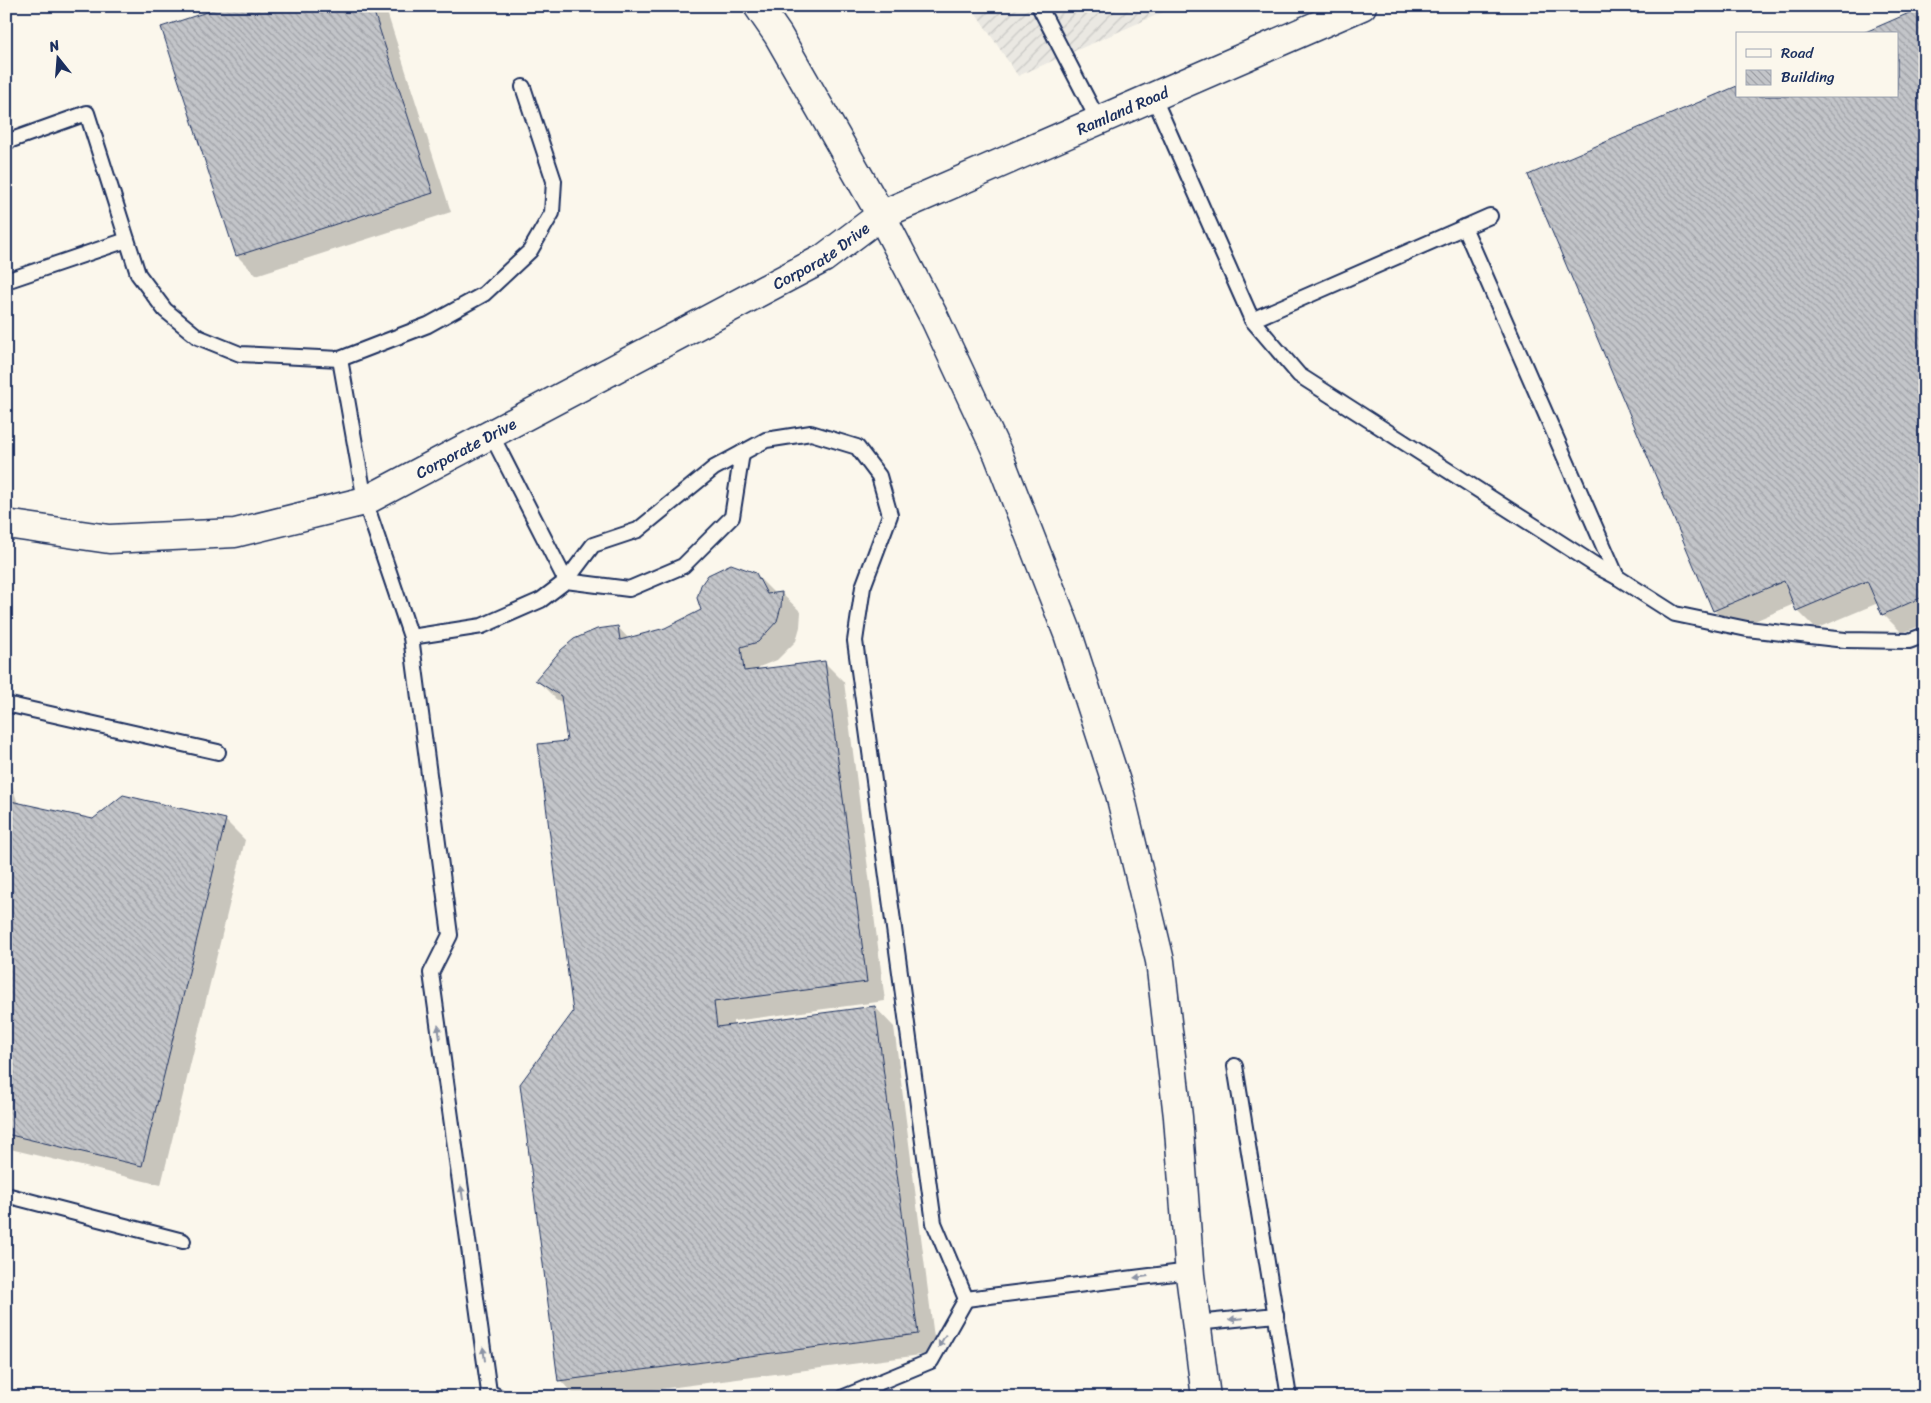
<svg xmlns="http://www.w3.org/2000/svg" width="1931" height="1403" viewBox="0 0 1931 1403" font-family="Sriracha,sans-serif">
  <defs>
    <pattern id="industrial-furrows" width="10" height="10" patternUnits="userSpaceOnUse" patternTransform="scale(1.25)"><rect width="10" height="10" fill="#eae8e2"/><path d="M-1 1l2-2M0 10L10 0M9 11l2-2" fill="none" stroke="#c8c7c4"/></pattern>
    <pattern id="building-back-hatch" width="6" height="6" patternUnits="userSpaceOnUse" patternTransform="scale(1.25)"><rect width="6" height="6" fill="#c3c5c9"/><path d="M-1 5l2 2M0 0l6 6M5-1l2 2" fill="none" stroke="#9ea0a6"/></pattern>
  </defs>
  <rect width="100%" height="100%" fill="#fbf7ec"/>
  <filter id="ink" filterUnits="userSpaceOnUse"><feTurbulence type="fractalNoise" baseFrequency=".02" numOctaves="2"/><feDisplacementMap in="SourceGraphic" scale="10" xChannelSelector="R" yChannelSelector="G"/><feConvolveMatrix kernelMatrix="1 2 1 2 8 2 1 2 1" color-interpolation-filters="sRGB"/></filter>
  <g filter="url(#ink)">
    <polygon fill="url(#industrial-furrows)" points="971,6 1177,6 1018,76"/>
    <g fill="#0003">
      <polygon points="229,6 385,6 451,212 256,275 237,256"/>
      <polygon points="1925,8 1925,624 1902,633 1883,614 1878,603 1816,629 1797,610 1794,604 1734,630 1715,611 1530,176 1737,88 1737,96 1897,96"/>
      <polygon points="755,574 775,594 781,593 801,612 800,627 796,641 777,660 759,667 760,670 824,662 844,682 885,1001 733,1021 733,1026 875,1007 894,1027 936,1353 599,1397 576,1397 560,1380 574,1012 568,742 563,703 556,699 537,680 549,664 575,640 618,627 629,639 665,629 702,611"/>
      <polygon points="6,779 11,783 18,804 93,820 225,820 245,840 161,1185 6,1148"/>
    </g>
    <g fill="url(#building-back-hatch)" stroke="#1b2f5e">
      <polygon points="225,6 372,6 433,193 236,256 161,27"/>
      <polygon points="1925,6 1925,596 1882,615 1867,581 1796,611 1784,581 1713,611 1528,175 1737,86 1737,96 1897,96 1897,34 1861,34"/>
      <polygon points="731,564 756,573 767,594 782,592 781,607 777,621 758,642 741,647 744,671 825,661 867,982 714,1002 717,1027 875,1006 918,1334 558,1381 520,1084 573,1012 538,744 567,741 561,696 535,680 561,650 574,639 597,629 618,626 620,640 665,628 701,610 697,598 701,585 708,575"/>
      <polygon points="123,795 226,819 142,1166 6,1134 6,800 93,819"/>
    </g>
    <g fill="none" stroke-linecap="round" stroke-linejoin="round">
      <g stroke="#1b2f5e" stroke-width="18">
        <g id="service">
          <polyline points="1039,6 1098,120"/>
          <polyline points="1153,96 1252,320 1490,216"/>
          <polyline points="6,142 87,113 138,274 165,310 198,337 240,354 340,359 365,501 411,637 450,935 431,973 489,1392 499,1397"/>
          <polyline points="1464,227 1617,577"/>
          <polyline points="6,281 127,240"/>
          <polyline points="1252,320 1299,375 1600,568 1617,577 1675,614 1747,629 1845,640 1909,641 1925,635"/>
          <polyline points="340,359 428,325 484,294 530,251 552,213 554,181 523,87"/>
          <polyline points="491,434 566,581 593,545 638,530 714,468 766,440 811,433 857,447 879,476 890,515 863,587 855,641 934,1223 966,1299"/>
          <polyline points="411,637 482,626 541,600 566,581 629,589 683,566 732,517 742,453"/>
          <polyline points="6,704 218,752"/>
          <polyline points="1235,1066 1289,1397"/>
          <polyline points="6,1195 183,1241"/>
          <polyline points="966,1299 1190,1271"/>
          <polyline points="1196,1323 1276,1315"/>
          <polyline points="844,1397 931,1361 966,1299"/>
        </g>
      </g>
      <g stroke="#1b2f5e" stroke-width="31">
        <g id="minor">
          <path id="s1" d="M 6,524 L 109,539 L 235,533 L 365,501 L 824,258 L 881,215 L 1362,6"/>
        </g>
      </g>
      <g stroke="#1b2f5e" stroke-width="31">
        <polyline id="tertiary" points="758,6 778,35 881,215 935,319 998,454 1068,634 1120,794 1160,961 1178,1117 1190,1275 1206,1397"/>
      </g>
      <use href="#service" stroke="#fbf7ec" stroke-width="14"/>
      <use href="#minor" stroke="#fbf7ec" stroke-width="28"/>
      <use href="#tertiary" stroke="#fbf7ec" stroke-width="28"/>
    </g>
    <defs><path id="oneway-solid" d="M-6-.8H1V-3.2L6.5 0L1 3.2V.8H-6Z" transform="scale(1.25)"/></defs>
    <g fill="#8b93a5">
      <use href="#oneway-solid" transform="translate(439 1032) rotate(-98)"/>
      <use href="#oneway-solid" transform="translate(462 1193) rotate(-98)"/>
      <use href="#oneway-solid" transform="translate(1141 1277) rotate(173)"/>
      <use href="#oneway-solid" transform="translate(1236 1319) rotate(175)"/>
      <use href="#oneway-solid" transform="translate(942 1341) rotate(120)"/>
      <use href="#oneway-solid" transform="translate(484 1354) rotate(-98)"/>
    </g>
  </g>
  <g text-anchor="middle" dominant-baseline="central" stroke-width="4" stroke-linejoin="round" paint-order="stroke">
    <g font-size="16" fill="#1b2f5e" stroke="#fbf7ec">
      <text stroke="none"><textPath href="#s1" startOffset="1218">Ramland Road</textPath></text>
      <text stroke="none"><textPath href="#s1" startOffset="882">Corporate Drive</textPath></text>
      <text stroke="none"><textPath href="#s1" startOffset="478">Corporate Drive</textPath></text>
    </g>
  </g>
  <rect width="1931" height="1403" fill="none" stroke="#fbf7ec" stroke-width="25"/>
  <rect x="12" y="12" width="1906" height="1378" fill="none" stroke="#1b2f5e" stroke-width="2" filter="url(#ink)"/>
  <rect x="1736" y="32" width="162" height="65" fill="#fbf7ec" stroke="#a1a7b3"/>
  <rect x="1746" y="49" width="25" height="8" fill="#fbf7ec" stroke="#a1a7b3"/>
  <text x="1781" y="58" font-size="15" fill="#1b2f5e">Road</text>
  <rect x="1746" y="70" width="25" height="15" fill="url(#building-back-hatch)" stroke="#a1a7b3"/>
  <text x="1781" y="82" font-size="15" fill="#1b2f5e">Building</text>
  <g transform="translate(58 58) rotate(343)" stroke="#fbf7ec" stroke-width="4" paint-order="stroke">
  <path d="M0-4L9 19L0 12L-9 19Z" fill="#1b2f5e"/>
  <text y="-8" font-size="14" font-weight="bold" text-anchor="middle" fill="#1b2f5e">N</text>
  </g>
</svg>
